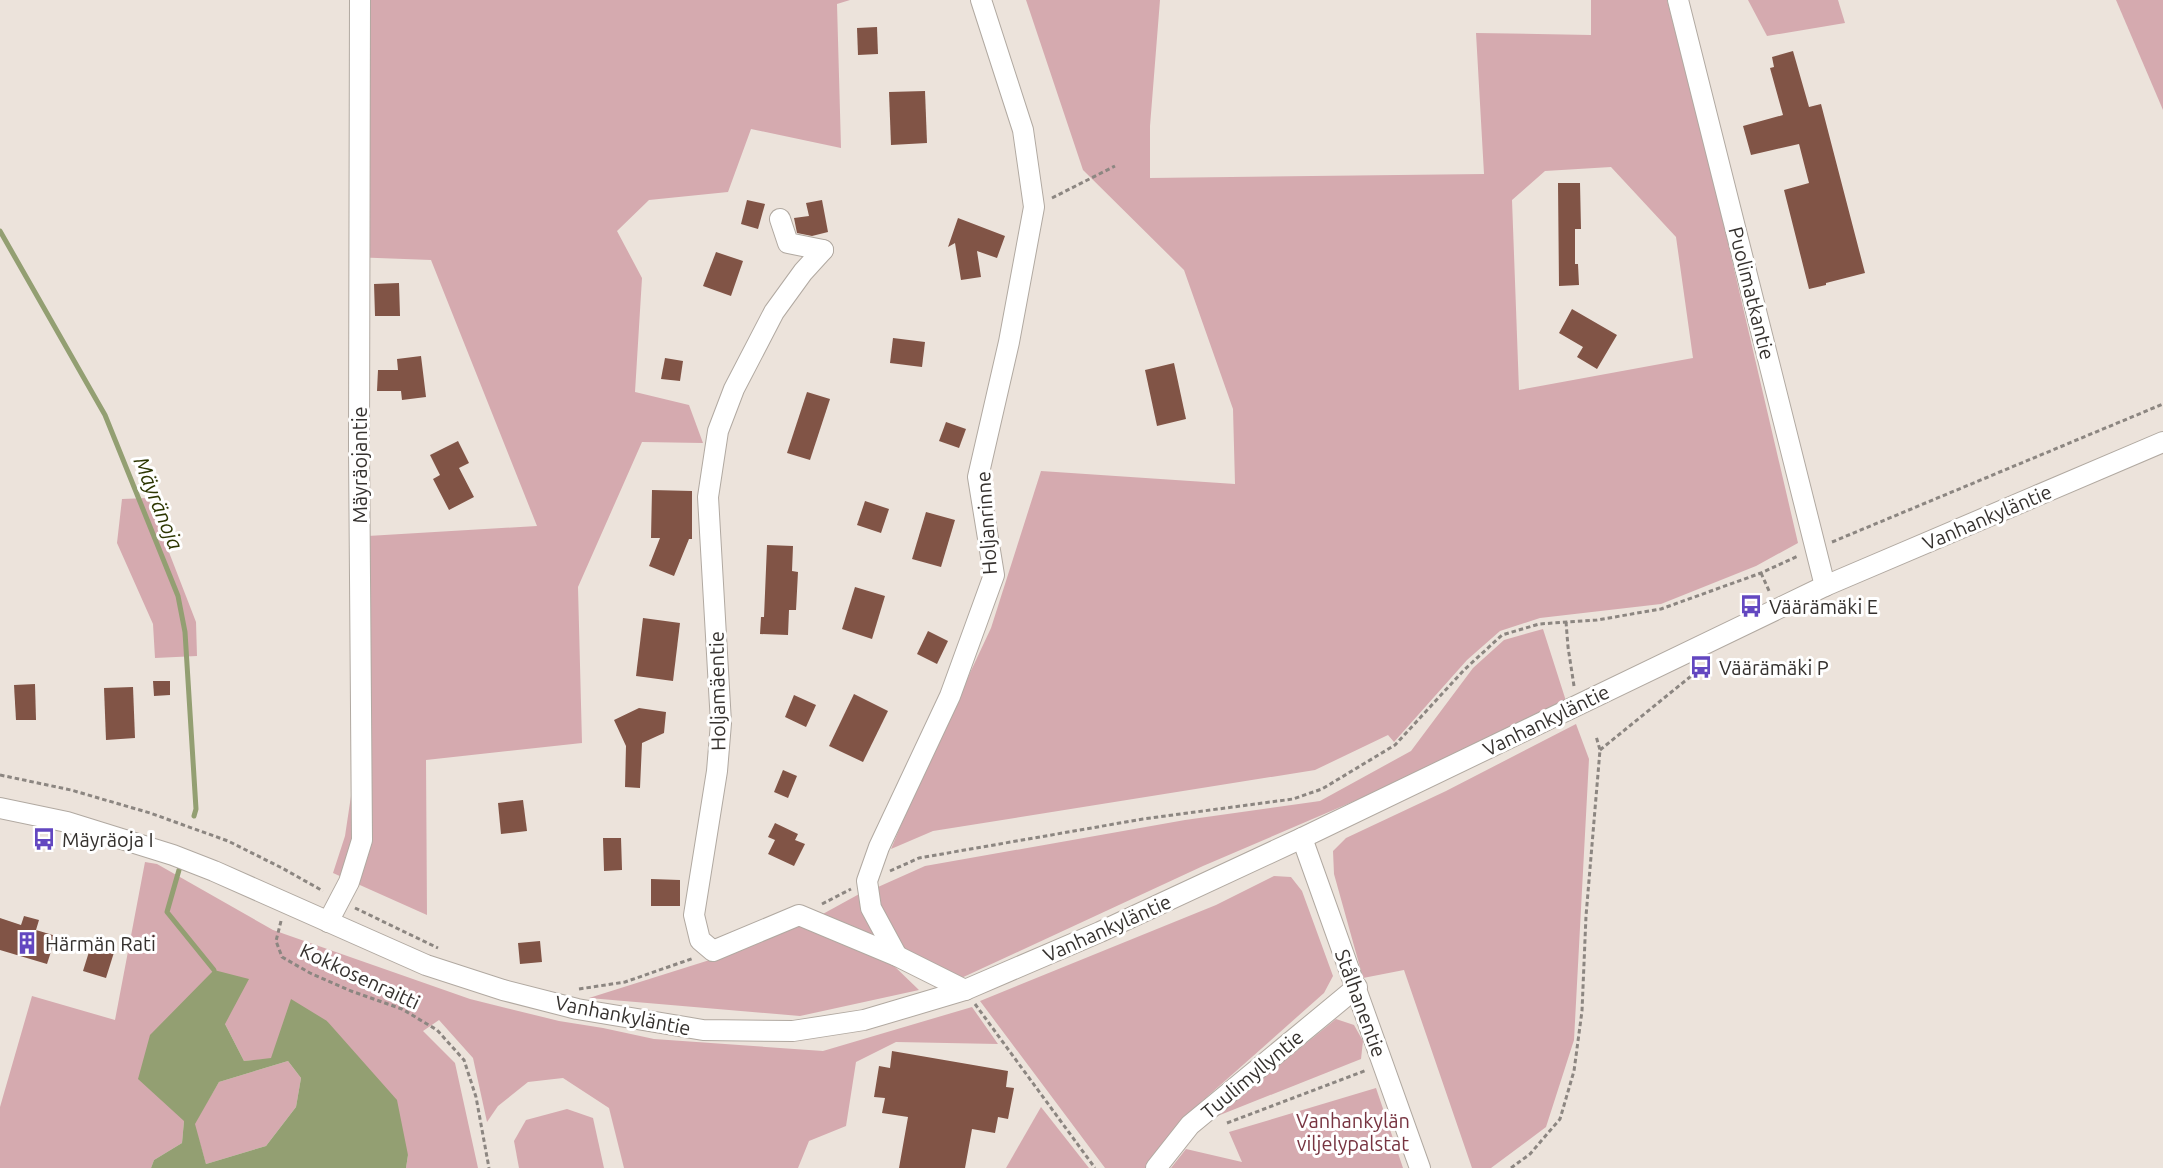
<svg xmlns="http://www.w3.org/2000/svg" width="2163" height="1168" viewBox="0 0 2163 1168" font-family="Ubuntu,sans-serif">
  <rect width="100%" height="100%" fill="#ece3db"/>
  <g fill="#d5aaaf" fill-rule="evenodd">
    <polygon points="350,0 850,0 837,4 841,148 751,129 728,192 649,200 617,231 642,278 635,392 689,405 703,443 642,442 578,587 582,743 426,760 427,915 333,873 345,836 351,796 351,537 537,526 431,260 351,257"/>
    <path d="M 1026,0 L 1160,0 L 1150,126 L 1150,178 L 1484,174 L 1476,33 L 1591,35 L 1591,0 L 1667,0 L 1710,166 L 1798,543 L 1756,566 L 1661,604 L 1540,618 L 1500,631 L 1467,660 L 1394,742 L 1388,735 L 1315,770 L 933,831 L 891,849 L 917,786 L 991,628 L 1041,471 L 1235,484 L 1233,409 L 1184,270 L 1083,170 ZM 1611,167 L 1676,237 L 1693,358 L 1519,390 L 1512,200 L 1545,171 Z"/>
    <polygon points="1748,0 1838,0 1845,23 1767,36"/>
    <polygon points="2116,0 2163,0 2163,110"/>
    <polygon points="148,498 196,622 197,656 155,658 153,624 117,543 122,499"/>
    <polygon points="1543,629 1566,701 1450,760 1203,866 957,980 904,951 881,905 878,887 925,866 1185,820 1320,801 1411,751 1473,668 1504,640"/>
    <polygon points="1576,724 1589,759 1574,1040 1546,1127 1491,1168 1472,1168 1404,970 1363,978 1334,874 1333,851 1346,838 1446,791"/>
    <polygon points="145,862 157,864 273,930 470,999 559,1021 603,1028 654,1039 823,1051 972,1007 998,1044 896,1042 856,1062 846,1126 809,1141 798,1168 624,1168 609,1108 563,1078 528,1082 498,1106 487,1122 473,1058 439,1020 423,1031 455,1063 478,1168 406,1168 408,1155 327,1021 271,1059 244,1061 225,1024 214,970 184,1121 182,1143 154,1160 151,1168 0,1168 0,1107 32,996 115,1020"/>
    <polygon points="1274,876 1291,877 1302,891 1333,976 1324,993 1182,1119 1145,1168 1105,1168 980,1001 1216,905"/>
    <polygon points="861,893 882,942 821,915"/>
    <polygon points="802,925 891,963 919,990 800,1016 589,998 716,958"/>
    <polygon points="1336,1019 1354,1025 1363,1041 1361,1059 1215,1117"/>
    <polygon points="288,1061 301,1078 296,1107 266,1146 206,1164 194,1124 219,1082"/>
    <polygon points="1376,1088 1403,1168 1171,1168 1186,1149 1242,1162 1229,1132"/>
    <polygon points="1041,1107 1089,1168 1006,1168"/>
    <polygon points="567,1109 593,1118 604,1168 519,1168 514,1141 526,1120"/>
  </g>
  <path fill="#939f72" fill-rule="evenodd" d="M 214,970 L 249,979 L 225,1024 L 244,1061 L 271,1058 L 291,999 L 327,1021 L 397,1100 L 408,1155 L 406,1168 L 151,1168 L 154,1160 L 182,1143 L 184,1121 L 138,1079 L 150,1035 ZM 288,1061 L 301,1078 L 296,1107 L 266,1146 L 206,1164 L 195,1124 L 219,1082 Z"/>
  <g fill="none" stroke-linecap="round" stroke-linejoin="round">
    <g stroke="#939f72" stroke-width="5">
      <polyline points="0,231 105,415 178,596 185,632 196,809 194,816"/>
      <polyline points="179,870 167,912 214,970"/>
    </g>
  </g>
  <g fill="#815446">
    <polygon points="877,27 878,54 858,55 857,28"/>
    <polygon points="1793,51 1809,107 1821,104 1865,273 1826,283 1826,285 1809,289 1784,190 1809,183 1799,144 1751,155 1743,126 1783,115 1770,68 1774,67 1772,57"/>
    <polygon points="925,91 927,143 891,145 889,92"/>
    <polygon points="1558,183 1580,183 1581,229 1575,229 1575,264 1578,264 1579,285 1559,286"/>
    <polygon points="747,200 765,204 758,229 741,224"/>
    <polygon points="822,200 828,232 812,236 797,233 794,218 809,216 806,203"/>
    <polygon points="958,218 1005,236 997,258 977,251 981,277 961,280 955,243 948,247"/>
    <polygon points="716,252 743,261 731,296 703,286"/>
    <polygon points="399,283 400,316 375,316 374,284"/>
    <polygon points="1572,309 1617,335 1597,369 1577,357 1583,347 1559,333"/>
    <polygon points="893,338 925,342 922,367 890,363"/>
    <polygon points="421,356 426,397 402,400 401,391 377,391 378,370 398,370 397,359"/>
    <polygon points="665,358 683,361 680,381 661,379"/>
    <polygon points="1174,363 1186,419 1157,426 1145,370"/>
    <polygon points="807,392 830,399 810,460 787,453"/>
    <polygon points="946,422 966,429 959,448 939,441"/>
    <polygon points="458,441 469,463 459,468 474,497 449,510 433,479 440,475 430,455"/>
    <polygon points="652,490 692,491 692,539 689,539 674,576 649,566 660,538 651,538"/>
    <polygon points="865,501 889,509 881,533 857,525"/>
    <polygon points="926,512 955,520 941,567 912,559"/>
    <polygon points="767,545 793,546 792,571 798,572 796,610 789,610 788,635 760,634 761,617 764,617"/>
    <polygon points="855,587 885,596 872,639 842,629"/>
    <polygon points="643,618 680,623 673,681 636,676"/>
    <polygon points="928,631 948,641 937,664 917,654"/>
    <polygon points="153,681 170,681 170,695 154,696"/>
    <polygon points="35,684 36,720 16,720 14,685"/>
    <polygon points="133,687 135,738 106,740 104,688"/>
    <polygon points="854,694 888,711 863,762 829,746"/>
    <polygon points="794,695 816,705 806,727 785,717"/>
    <polygon points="639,708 666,712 664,733 642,743 640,788 625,787 626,746 614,720"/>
    <polygon points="783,770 797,776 788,798 774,792"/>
    <polygon points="523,800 527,831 501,834 498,803"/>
    <polygon points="775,823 798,834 795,840 805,844 794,866 768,854 775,840 768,837"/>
    <polygon points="603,838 621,838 622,870 604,871"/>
    <polygon points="651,879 680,880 680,906 651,906"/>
    <polygon points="24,916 39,920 36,930 56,936 47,964 0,950 0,918 21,925"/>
    <polygon points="93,939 116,946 106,978 83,971"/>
    <polygon points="540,941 542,962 520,964 518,943"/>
    <polygon points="892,1051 1008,1071 1006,1087 1014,1088 1008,1119 998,1117 995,1133 972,1129 965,1168 899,1168 908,1117 882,1113 885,1098 874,1097 879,1066 890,1068"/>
  </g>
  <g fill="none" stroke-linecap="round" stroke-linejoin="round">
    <g stroke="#b1a9a1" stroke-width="22">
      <g id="minor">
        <polyline points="1678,0 1825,586"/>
        <polyline points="780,219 788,243 823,250"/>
        <polyline points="823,250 803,272 774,312 734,389 718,431 708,497 721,723 717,771 694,915 700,940 713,951 799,915 897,956 965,990"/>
        <polyline points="0,808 67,822 173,855 214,871 426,965 503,990 577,1009 703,1030 793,1031 864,1020 965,990 1100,932 1302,838 1825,586 2163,442"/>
        <polyline points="1302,838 1420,1168"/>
        <polyline points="328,922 349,882 362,840 359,447 360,0"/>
        <polyline points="897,956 871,908 867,881 879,847 950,696 994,575 978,477 1009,342 1034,207 1023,130 981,0"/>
        <polyline points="1156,1168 1190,1125 1357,987"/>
      </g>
    </g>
    <g stroke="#8c8681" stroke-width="3" stroke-dasharray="4.5 3" stroke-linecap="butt">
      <polyline points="1052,198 1115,166"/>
      <polyline points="1832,542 2163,404"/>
      <polyline points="1761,573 1770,593"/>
      <polyline points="1566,622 1568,647 1574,686"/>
      <polyline points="1600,750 1701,668"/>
      <polyline points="0,775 71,790 150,813 228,841 282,868 323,891"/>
      <polyline points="890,871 919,858 1143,819 1293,799 1322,789 1395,745 1464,670 1502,635 1539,624 1597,620 1661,609 1761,573 1798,556"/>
      <polyline points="822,904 851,889"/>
      <polyline points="355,908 438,948"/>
      <polyline points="281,921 276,941 282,957 310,973 351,991 402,1009 437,1030 464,1060 476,1097 489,1168"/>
      <polyline points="579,989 625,982 694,958"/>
      <polyline points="975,1004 1095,1168"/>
      <polyline points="1227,1123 1367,1070"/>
      <polyline points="1511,1168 1530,1154 1560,1119 1574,1071 1582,1011 1586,916 1600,750 1596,736"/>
    </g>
    <use href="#minor" stroke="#fff" stroke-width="20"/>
  </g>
  <defs>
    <g id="bus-bare" transform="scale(1.8)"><path d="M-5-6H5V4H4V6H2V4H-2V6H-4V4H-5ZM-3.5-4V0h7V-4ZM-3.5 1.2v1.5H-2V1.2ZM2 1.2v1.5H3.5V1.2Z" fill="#6347c0" stroke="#fff" stroke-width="2.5" paint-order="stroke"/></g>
    <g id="building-bare" transform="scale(1.8)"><path d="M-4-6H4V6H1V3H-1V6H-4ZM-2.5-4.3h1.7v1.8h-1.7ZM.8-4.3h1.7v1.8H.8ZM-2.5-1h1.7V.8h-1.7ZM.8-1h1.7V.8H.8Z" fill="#6347c0" stroke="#fff" stroke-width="2.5" paint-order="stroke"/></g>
  </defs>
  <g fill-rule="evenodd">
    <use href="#bus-bare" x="1751" y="606"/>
    <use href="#bus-bare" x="1701" y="667"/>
    <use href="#bus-bare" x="44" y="839"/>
    <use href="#building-bare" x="27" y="943"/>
  </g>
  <g text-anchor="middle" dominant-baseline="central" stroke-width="6" stroke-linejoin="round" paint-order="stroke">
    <g font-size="20" fill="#35312e" stroke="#fff">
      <text transform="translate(1752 293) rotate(76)">Puolimatkantie</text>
      <text transform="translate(359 465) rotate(-90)">Mäyräojantie</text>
      <text transform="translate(1987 517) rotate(-23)">Vanhankyläntie</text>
      <text transform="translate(986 523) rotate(-94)">Holjanrinne</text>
      <text transform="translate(717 691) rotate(-91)">Holjamäentie</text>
      <text transform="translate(1546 720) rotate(-26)">Vanhankyläntie</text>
      <text transform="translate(1107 928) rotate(-24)">Vanhankyläntie</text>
      <text transform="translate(360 976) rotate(25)">Kokkosenraitti</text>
      <text transform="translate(1361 1003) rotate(70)">Stålhanentie</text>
      <text transform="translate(623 1015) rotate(11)">Vanhankyläntie</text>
      <text transform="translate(1252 1074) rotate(-40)">Tuulimyllyntie</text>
    </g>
    <g font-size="20" fill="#35312e" stroke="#fff" text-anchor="start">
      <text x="1769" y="606">Väärämäki E</text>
      <text x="1719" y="667">Väärämäki P</text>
      <text x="62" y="839">Mäyräoja I</text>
      <text x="45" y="943">Härmän Rati</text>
    </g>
    <g font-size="20" fill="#773440" stroke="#fff">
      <text x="1353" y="1120">Vanhankylän<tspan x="1353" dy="23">viljelypalstat</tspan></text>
    </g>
    <g font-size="21" font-style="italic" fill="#2c3600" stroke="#fff">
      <text transform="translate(159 503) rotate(68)">Mäyränoja</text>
    </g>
  </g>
</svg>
